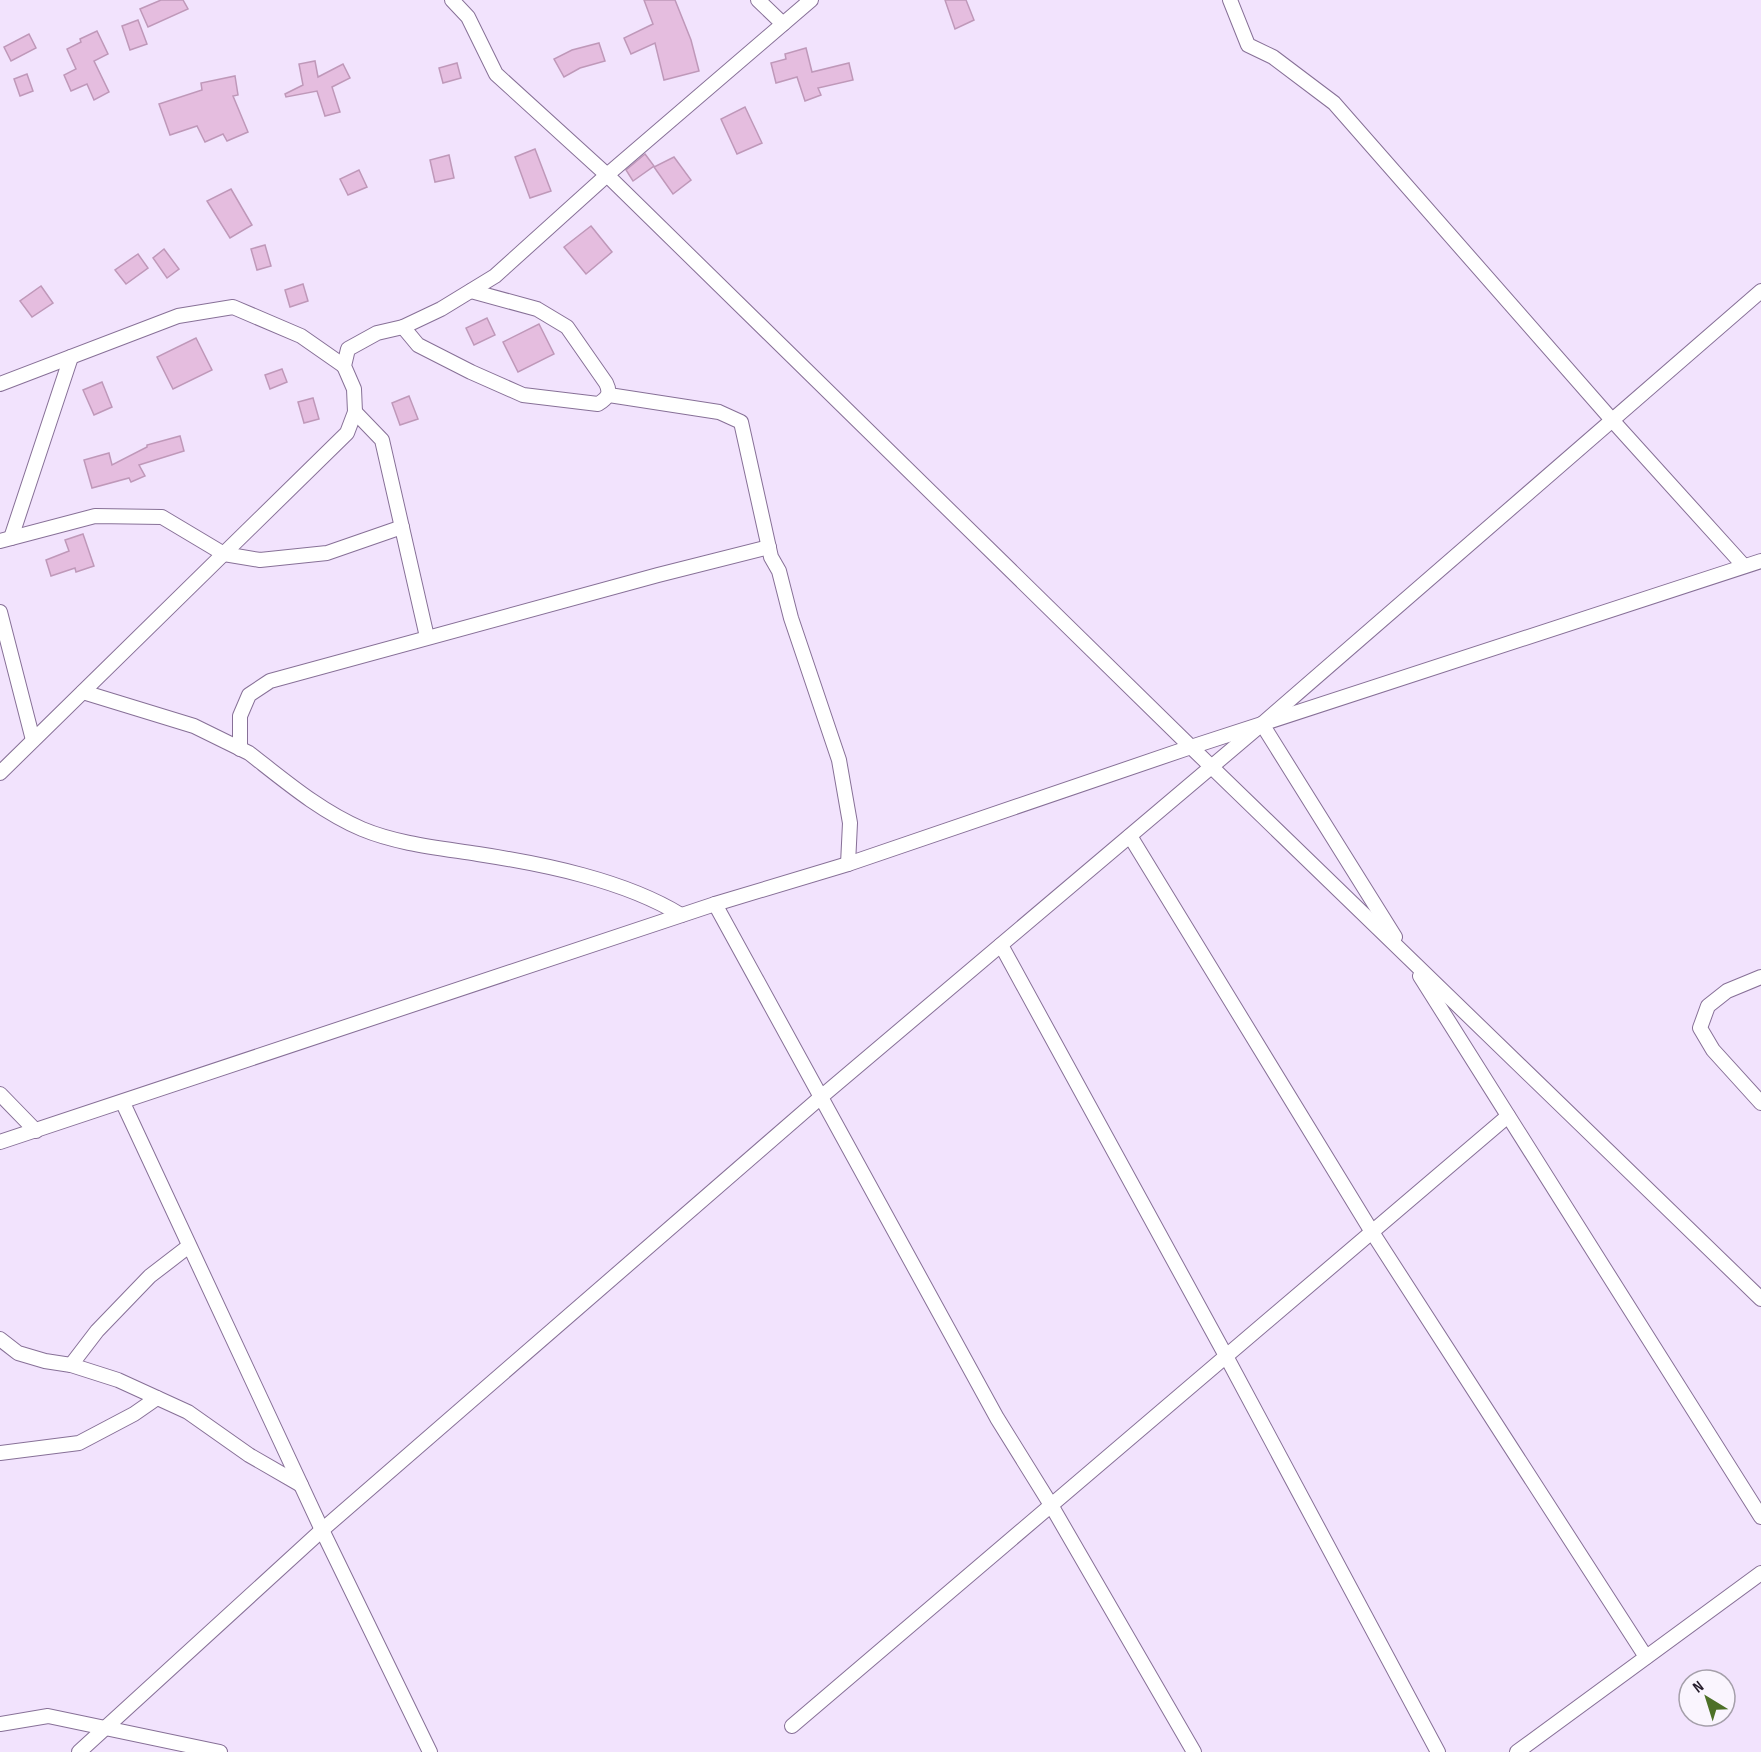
<svg xmlns="http://www.w3.org/2000/svg" width="1761" height="1752" viewBox="0 0 1761 1752" font-family="'Sofia Sans Condensed',sans-serif">
  <rect width="100%" height="100%" fill="#f2e3fd"/>
  <g fill="#e5bddf" stroke="#bf98b9" stroke-width="1.5">
    <polygon points="161,0 183,0 188,9 148,27 140,9"/>
    <polygon points="644,0 675,0 691,40 699,71 664,80 655,43 631,54 624,38 653,24"/>
    <polygon points="945,0 966,0 974,20 955,29"/>
    <polygon points="138,20 147,44 130,50 122,26"/>
    <polygon points="97,31 108,54 94,61 109,92 94,100 87,84 71,91 64,75 76,69 67,49 81,42 80,39"/>
    <polygon points="29,34 36,48 11,61 4,47"/>
    <polygon points="599,43 605,61 580,68 564,77 554,59 572,50"/>
    <polygon points="806,48 812,72 849,63 853,80 818,88 821,95 805,101 797,77 776,83 771,63 786,59 785,54"/>
    <polygon points="315,61 318,77 343,64 350,78 332,87 340,112 325,116 317,91 286,97 285,94 303,85 299,64"/>
    <polygon points="457,63 461,78 443,83 439,68"/>
    <polygon points="27,74 33,91 20,96 14,79"/>
    <polygon points="235,76 238,95 233,96 248,132 227,141 223,134 205,142 197,126 170,135 159,104 202,90 201,83"/>
    <polygon points="745,107 762,143 737,154 721,119"/>
    <polygon points="535,149 551,191 530,198 515,157"/>
    <polygon points="645,154 654,166 633,181 626,170"/>
    <polygon points="449,155 454,178 435,182 430,160"/>
    <polygon points="674,157 691,180 673,194 654,167"/>
    <polygon points="359,170 367,187 348,195 340,179"/>
    <polygon points="231,189 252,225 230,238 207,201"/>
    <polygon points="591,226 612,252 586,274 564,247"/>
    <polygon points="265,245 271,266 257,270 251,249"/>
    <polygon points="164,249 179,269 167,278 153,258"/>
    <polygon points="138,254 148,268 126,284 115,270"/>
    <polygon points="303,284 308,301 290,307 285,290"/>
    <polygon points="41,286 53,303 32,317 20,301"/>
    <polygon points="487,318 495,335 474,345 466,328"/>
    <polygon points="539,324 554,354 518,372 503,342"/>
    <polygon points="196,338 212,370 173,389 157,357"/>
    <polygon points="282,369 287,382 270,389 265,375"/>
    <polygon points="102,382 112,407 94,415 83,390"/>
    <polygon points="409,396 418,419 400,425 392,403"/>
    <polygon points="313,398 319,419 304,423 298,402"/>
    <polygon points="180,436 184,451 139,465 145,476 131,482 129,478 92,488 84,460 109,453 112,465 147,447 147,445"/>
    <polygon points="83,534 94,566 76,572 75,568 51,576 46,560 69,551 65,540"/>
  </g>
  <g fill="none" stroke-linecap="round" stroke-linejoin="round">
    <g stroke="#877097" stroke-width="16">
      <g id="minor">
        <polyline points="452,0 468,17 496,74 607,175 1191,747 1761,1299"/>
        <polyline points="758,0 783,24"/>
        <polyline points="1230,0 1248,45 1273,57 1334,103 1612,420 1744,566"/>
        <path d="M 403,327 L 418,345 L 471,372 L 523,395 L 598,404 C 608,398 611,393 606,383 L 567,327 L 537,309 L 471,291"/>
        <polyline points="0,384 178,316 233,307 301,336 344,366"/>
        <polyline points="609,395 719,412 741,422 771,557 779,571 791,618 839,760 850,823 848,864"/>
        <polyline points="355,412 382,440 427,637"/>
        <polyline points="11,538 71,357"/>
        <polyline points="0,541 95,516 162,517 224,554 260,560 327,553 402,527"/>
        <polyline points="0,612 33,740"/>
        <path d="M 83,692 L 194,726 L 249,753 C 285,781 320,811 362,829 C 398,844 440,848 478,854 C 543,864 624,880 681,915"/>
        <polyline points="1262,724 1395,937"/>
        <polyline points="240,749 240,716 249,695 270,681 658,575 769,547"/>
        <polyline points="0,773 347,433 355,412 354,389 344,366 348,349 377,333 403,327 441,309 495,276 607,175 811,0"/>
        <polyline points="1130,836 1372,1232 1646,1657"/>
        <polyline points="715,904 997,1418 1051,1505 1194,1752"/>
        <polyline points="1001,945 1226,1356 1438,1752"/>
        <polyline points="1420,976 1761,1517"/>
        <polyline points="1761,977 1727,991 1708,1006 1700,1028 1713,1050 1761,1103"/>
        <polyline points="0,1094 36,1131"/>
        <polyline points="123,1103 322,1530 430,1752"/>
        <polyline points="0,1142 715,904 848,864 1191,747 1761,561"/>
        <polyline points="0,1339 18,1353 45,1361 71,1365 118,1380 188,1412 249,1455 301,1485"/>
        <polyline points="71,1365 97,1331 150,1276 189,1246"/>
        <polyline points="0,1453 79,1443 134,1414 157,1398"/>
        <polyline points="0,1724 48,1716 220,1752"/>
        <polyline points="792,1726 1508,1116"/>
        <polyline points="79,1752 322,1530 821,1097 1262,724 1761,291"/>
        <polyline points="1517,1752 1761,1573"/>
      </g>
    </g>
    <use href="#minor" stroke="#fff" stroke-width="14"/>
  </g>
  <g transform="translate(1707 1698) rotate(322)"><circle r="28" fill="#faf5fe" stroke="#a59faa" stroke-width="1.5"/>
  <path d="M0-4.5L10 22L0 15L-10 22Z" fill="#4d7028"/>
  <text y="-9" font-size="16" font-weight="bold" text-anchor="middle" fill="#261d2c">N</text>
  </g>
</svg>
